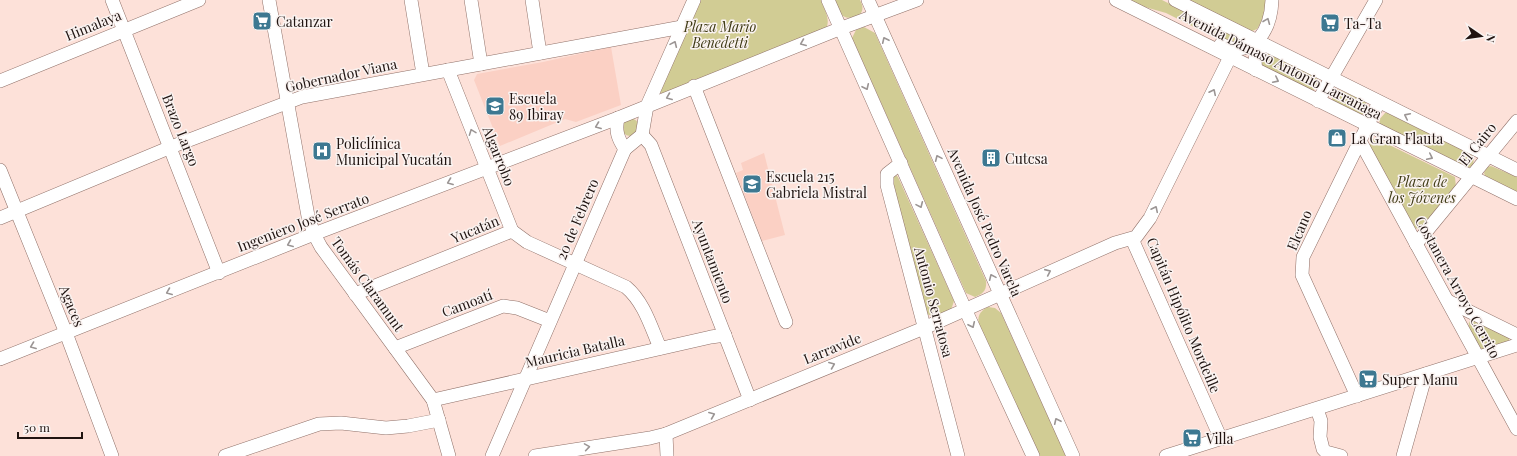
<svg xmlns="http://www.w3.org/2000/svg" width="1517" height="456" viewBox="0 0 1517 456" font-family="'Playfair Display',serif">
  <rect width="100%" height="100%" fill="#fde1d9"/>
  <g fill="#fbd0c4">
    <polygon points="611,47 621,105 576,122 565,119 500,146 474,80 477,74 543,62"/>
    <polygon points="764,153 785,235 762,241 736,173 743,170 741,163"/>
  </g>
  <g fill="#d1cc94">
    <path d="M 697,0 L 821,0 C 824,9 831,19 826,29 L 663,94 L 658,91 Z"/>
    <path d="M 835,0 L 860,0 C 863,6 864,10 859,16 C 841,21 841,15 835,0 Z"/>
    <polygon points="1128,0 1162,0 1241,40 1240,43 1226,43 1166,13 1138,5"/>
    <path d="M 1187,0 L 1267,0 C 1265,11 1263,20 1257,29 L 1250,32 Z"/>
    <path d="M 864,27 L 875,33 L 986,281 C 987,290 983,294 975,297 L 966,293 L 852,38 L 856,30 Z"/>
    <polygon points="1266,52 1314,76 1318,80 1316,88 1312,91 1261,66 1259,59 1263,53"/>
    <polygon points="1337,89 1365,101 1367,106 1365,113 1361,115 1332,100 1332,93"/>
    <polygon points="1385,113 1390,113 1470,154 1474,157 1473,166 1466,168 1380,124 1379,120"/>
    <circle cx="630" cy="127" r="9"/>
    <polygon points="1375,138 1455,177 1456,188 1420,230 1413,227 1369,147 1372,140"/>
    <polygon points="1491,166 1517,177 1517,194 1486,178 1484,173 1487,167"/>
    <polygon points="895,174 898,177 954,301 951,310 934,317 927,314 891,180"/>
    <path d="M 988,307 L 995,308 L 1001,313 L 1066,456 L 1040,456 L 979,324 C 977,316 980,311 988,307 Z"/>
    <path d="M 1473,319 L 1509,336 L 1509,341 L 1484,351 C 1478,346 1467,330 1469,322 Z"/>
  </g>
  <g fill="none" stroke-linecap="round" stroke-linejoin="round">
    <g stroke="#907169" stroke-width="14">
      <g id="minor">
        <polyline points="112,0 219,273"/>
        <polyline points="269,0 308,216 314,234 321,247 433,400 449,456"/>
        <polyline points="411,0 423,74"/>
        <polyline points="471,0 481,64"/>
        <polyline points="532,0 540,53"/>
        <polyline points="828,0 965,309 1033,456"/>
        <polyline points="868,0 1073,456"/>
        <polyline points="1116,0 1517,199"/>
        <polyline points="1175,0 1517,170"/>
        <path d="M 1221,44 C 1254,61 1271,29 1272,0"/>
        <polyline points="448,70 512,231"/>
        <path d="M 1256,70 C 1254,60 1255,50 1265,45"/>
        <polyline points="0,81 199,0"/>
        <polyline points="694,86 786,322"/>
        <polyline points="1318,101 1376,0"/>
        <path d="M 618,118 C 615,131 618,139 625,149"/>
        <polyline points="642,135 651,145 750,400"/>
        <polyline points="1359,139 1517,429"/>
        <polyline points="901,163 887,174 887,185 958,456"/>
        <polyline points="0,170 66,333 112,456"/>
        <polyline points="0,218 171,147 302,97 682,27"/>
        <path d="M 512,231 L 527,242 L 626,287 C 644,302 651,327 660,348"/>
        <polyline points="1132,239 1221,439"/>
        <polyline points="1416,244 1517,121"/>
        <polyline points="355,294 512,231"/>
        <polyline points="1448,301 1517,335"/>
        <polyline points="395,348 503,306 517,308 550,321"/>
        <polyline points="0,359 314,234 618,118 839,29 917,0"/>
        <polyline points="1357,396 1302,275 1303,257 1379,102"/>
        <polyline points="433,400 711,337 725,335"/>
        <polyline points="1317,409 1321,421 1320,437 1323,449 1326,452 1341,456"/>
        <polyline points="666,434 667,456"/>
        <polyline points="225,456 319,424 341,423 386,428 408,426 439,420"/>
        <polyline points="492,456 625,149 642,135 647,106 694,0"/>
        <polyline points="535,456 650,438 666,434 924,328 1115,243 1136,237 1150,218 1230,57"/>
        <polyline points="1166,456 1517,345"/>
        <polyline points="1403,456 1426,374"/>
      </g>
    </g>
    <use href="#minor" stroke="#fff" stroke-width="13"/>
  </g>
  <defs><path id="oneway-chevron" d="M-2-3.5L2.5 0L-2 3.5" fill="none" stroke-width="1.6" stroke-linecap="round" stroke-linejoin="round"/></defs>
  <g stroke="#9b9594">
    <use href="#oneway-chevron" transform="translate(1267 21) rotate(-68)"/>
    <use href="#oneway-chevron" transform="translate(885 40) rotate(-115)"/>
    <use href="#oneway-chevron" transform="translate(803 43) rotate(158)"/>
    <use href="#oneway-chevron" transform="translate(674 44) rotate(-66)"/>
    <use href="#oneway-chevron" transform="translate(1276 80) rotate(27)"/>
    <use href="#oneway-chevron" transform="translate(866 87) rotate(65)"/>
    <use href="#oneway-chevron" transform="translate(1213 92) rotate(-64)"/>
    <use href="#oneway-chevron" transform="translate(669 97) rotate(158)"/>
    <use href="#oneway-chevron" transform="translate(1407 116) rotate(-154)"/>
    <use href="#oneway-chevron" transform="translate(598 126) rotate(159)"/>
    <use href="#oneway-chevron" transform="translate(472 132) rotate(-111)"/>
    <use href="#oneway-chevron" transform="translate(1430 157) rotate(26)"/>
    <use href="#oneway-chevron" transform="translate(938 158) rotate(-114)"/>
    <use href="#oneway-chevron" transform="translate(450 182) rotate(159)"/>
    <use href="#oneway-chevron" transform="translate(920 205) rotate(66)"/>
    <use href="#oneway-chevron" transform="translate(1155 209) rotate(-64)"/>
    <use href="#oneway-chevron" transform="translate(290 244) rotate(158)"/>
    <use href="#oneway-chevron" transform="translate(1048 272) rotate(-24)"/>
    <use href="#oneway-chevron" transform="translate(992 277) rotate(-114)"/>
    <use href="#oneway-chevron" transform="translate(169 292) rotate(158)"/>
    <use href="#oneway-chevron" transform="translate(972 325) rotate(65)"/>
    <use href="#oneway-chevron" transform="translate(33 346) rotate(159)"/>
    <use href="#oneway-chevron" transform="translate(832 365) rotate(-22)"/>
    <use href="#oneway-chevron" transform="translate(712 415) rotate(-22)"/>
    <use href="#oneway-chevron" transform="translate(1057 421) rotate(-115)"/>
    <use href="#oneway-chevron" transform="translate(587 447) rotate(-9)"/>
  </g>
  <defs>
    <g id="supermarket-square" transform="scale(1)"><rect x="-9" y="-9" width="18" height="18" rx="4" fill="#3d7891" stroke="#faf3f1"/><path d="M-6-5.5h2.5l.6 2H6L4.5 2H-2.5L-4.4-4H-6ZM-1.5 3.2a1.3 1.3 0 1 0 .1 0ZM3 3.2a1.3 1.3 0 1 0 .1 0Z" fill="#fff"/></g>
    <g id="school-square" transform="scale(1)"><rect x="-9" y="-9" width="18" height="18" rx="4" fill="#3d7891" stroke="#faf3f1"/><path d="M0-5L7-2L0 1L-7-2ZM-4 1L0 2.5L4 1V4Q0 6-4 4Z" fill="#fff"/></g>
    <g id="shop-square" transform="scale(1)"><rect x="-9" y="-9" width="18" height="18" rx="4" fill="#3d7891" stroke="#faf3f1"/><path d="M-5-2.5h2.3a2.7 3.5 0 0 1 5.4 0H5L5.5 6h-11ZM-1.5-2.5h3a1.5 2.3 0 0 0-3 0Z" fill="#fff"/></g>
    <g id="hospital-square" transform="scale(1)"><rect x="-9" y="-9" width="18" height="18" rx="4" fill="#3d7891" stroke="#faf3f1"/><path d="M-5-5h3v3.5h4V-5h3V5h-3V1.5h-4V5h-3Z" fill="#fff"/></g>
    <g id="building-square" transform="scale(1)"><rect x="-9" y="-9" width="18" height="18" rx="4" fill="#3d7891" stroke="#faf3f1"/><path d="M-4-6H4V6H1V3H-1V6H-4ZM-2.5-4.3h1.7v1.8h-1.7ZM.8-4.3h1.7v1.8H.8ZM-2.5-1h1.7V.8h-1.7ZM.8-1h1.7V.8H.8Z" fill="#fff"/></g>
  </defs>
  <g fill-rule="evenodd">
    <use href="#supermarket-square" x="262" y="21"/>
    <use href="#supermarket-square" x="1330" y="23"/>
    <use href="#school-square" x="495" y="106"/>
    <use href="#shop-square" x="1337" y="138"/>
    <use href="#hospital-square" x="322" y="151"/>
    <use href="#building-square" x="991" y="158"/>
    <use href="#school-square" x="752" y="184"/>
    <use href="#supermarket-square" x="1368" y="379"/>
    <use href="#supermarket-square" x="1192" y="438"/>
  </g>
  <g text-anchor="middle" dominant-baseline="central" stroke-width="3" stroke-linejoin="round" paint-order="stroke">
    <g font-size="14" fill="#201411" stroke="#faf3f1" text-anchor="start">
      <text x="276" y="21">Catanzar</text>
      <text x="1344" y="23">Ta-Ta</text>
      <text x="509" y="98">Escuela<tspan x="509" dy="16">89 Ibiray</tspan></text>
      <text x="1351" y="138">La Gran Flauta</text>
      <text x="336" y="143">Policlínica<tspan x="336" dy="16">Municipal Yucatán</tspan></text>
      <text x="1005" y="158">Cutcsa</text>
      <text x="766" y="176">Escuela 215<tspan x="766" dy="16">Gabriela Mistral</tspan></text>
      <text x="1382" y="379">Super Manu</text>
      <text x="1206" y="438">Villa</text>
    </g>
    <g font-size="14" fill="#201411" stroke="#faf3f1">
      <text transform="translate(93 25) rotate(-22)">Himalaya</text>
      <text transform="translate(1281 64) rotate(27)">Avenida Dámaso Antonio Larrañaga</text>
      <text transform="translate(341 75) rotate(-12)">Gobernador Viana</text>
      <text transform="translate(181 130) rotate(68)">Brazo Largo</text>
      <text transform="translate(1477 144) rotate(-51)">El Cairo</text>
      <text transform="translate(499 156) rotate(68)">Algarrobo</text>
      <text transform="translate(577 219) rotate(-67)">20 de Febrero</text>
      <text transform="translate(303 222) rotate(-21)">Ingeniero José Serrato</text>
      <text transform="translate(985 222) rotate(66)">Avenida José Pedro Varela</text>
      <text transform="translate(475 229) rotate(-22)">Yucatán</text>
      <text transform="translate(1299 230) rotate(-67)">Elcano</text>
      <text transform="translate(713 261) rotate(69)">Ayuntamiento</text>
      <text transform="translate(368 284) rotate(54)">Tomás Claramunt</text>
      <text transform="translate(1458 287) rotate(61)">Costanera Arroyo Cerrito</text>
      <text transform="translate(934 302) rotate(75)">Antonio Serratosa</text>
      <text transform="translate(467 303) rotate(-21)">Camoatí</text>
      <text transform="translate(72 306) rotate(68)">Agaces</text>
      <text transform="translate(1184 315) rotate(67)">Capitán Hipólito Mordeille</text>
      <text transform="translate(832 348) rotate(-22)">Larravide</text>
      <text transform="translate(575 351) rotate(-13)">Mauricia Batalla</text>
    </g>
    <g font-size="14" font-style="italic" fill="#403c16" stroke="#faf3f1">
      <text x="720" y="26">Plaza Mario<tspan x="720" dy="16">Benedetti</tspan></text>
      <text x="1422" y="181">Plaza de<tspan x="1422" dy="16">los Jóvenes</tspan></text>
    </g>
  </g>
  <g transform="translate(1481 36) rotate(103)" stroke="#faf3f1" stroke-width="3" paint-order="stroke">
  <path d="M0-3L7 15L0 10L-7 15Z" fill="#201411"/>
  <text y="-6" font-size="11" font-weight="bold" text-anchor="middle" fill="#201411">N</text>
  </g>
  <path d="M18 432v6h64v-6" fill="none" stroke="#201411" stroke-width="2"/>
  <text x="24" y="432" font-size="12" fill="#201411" stroke="#faf3f1" stroke-width="3" paint-order="stroke">50 m</text>
</svg>
